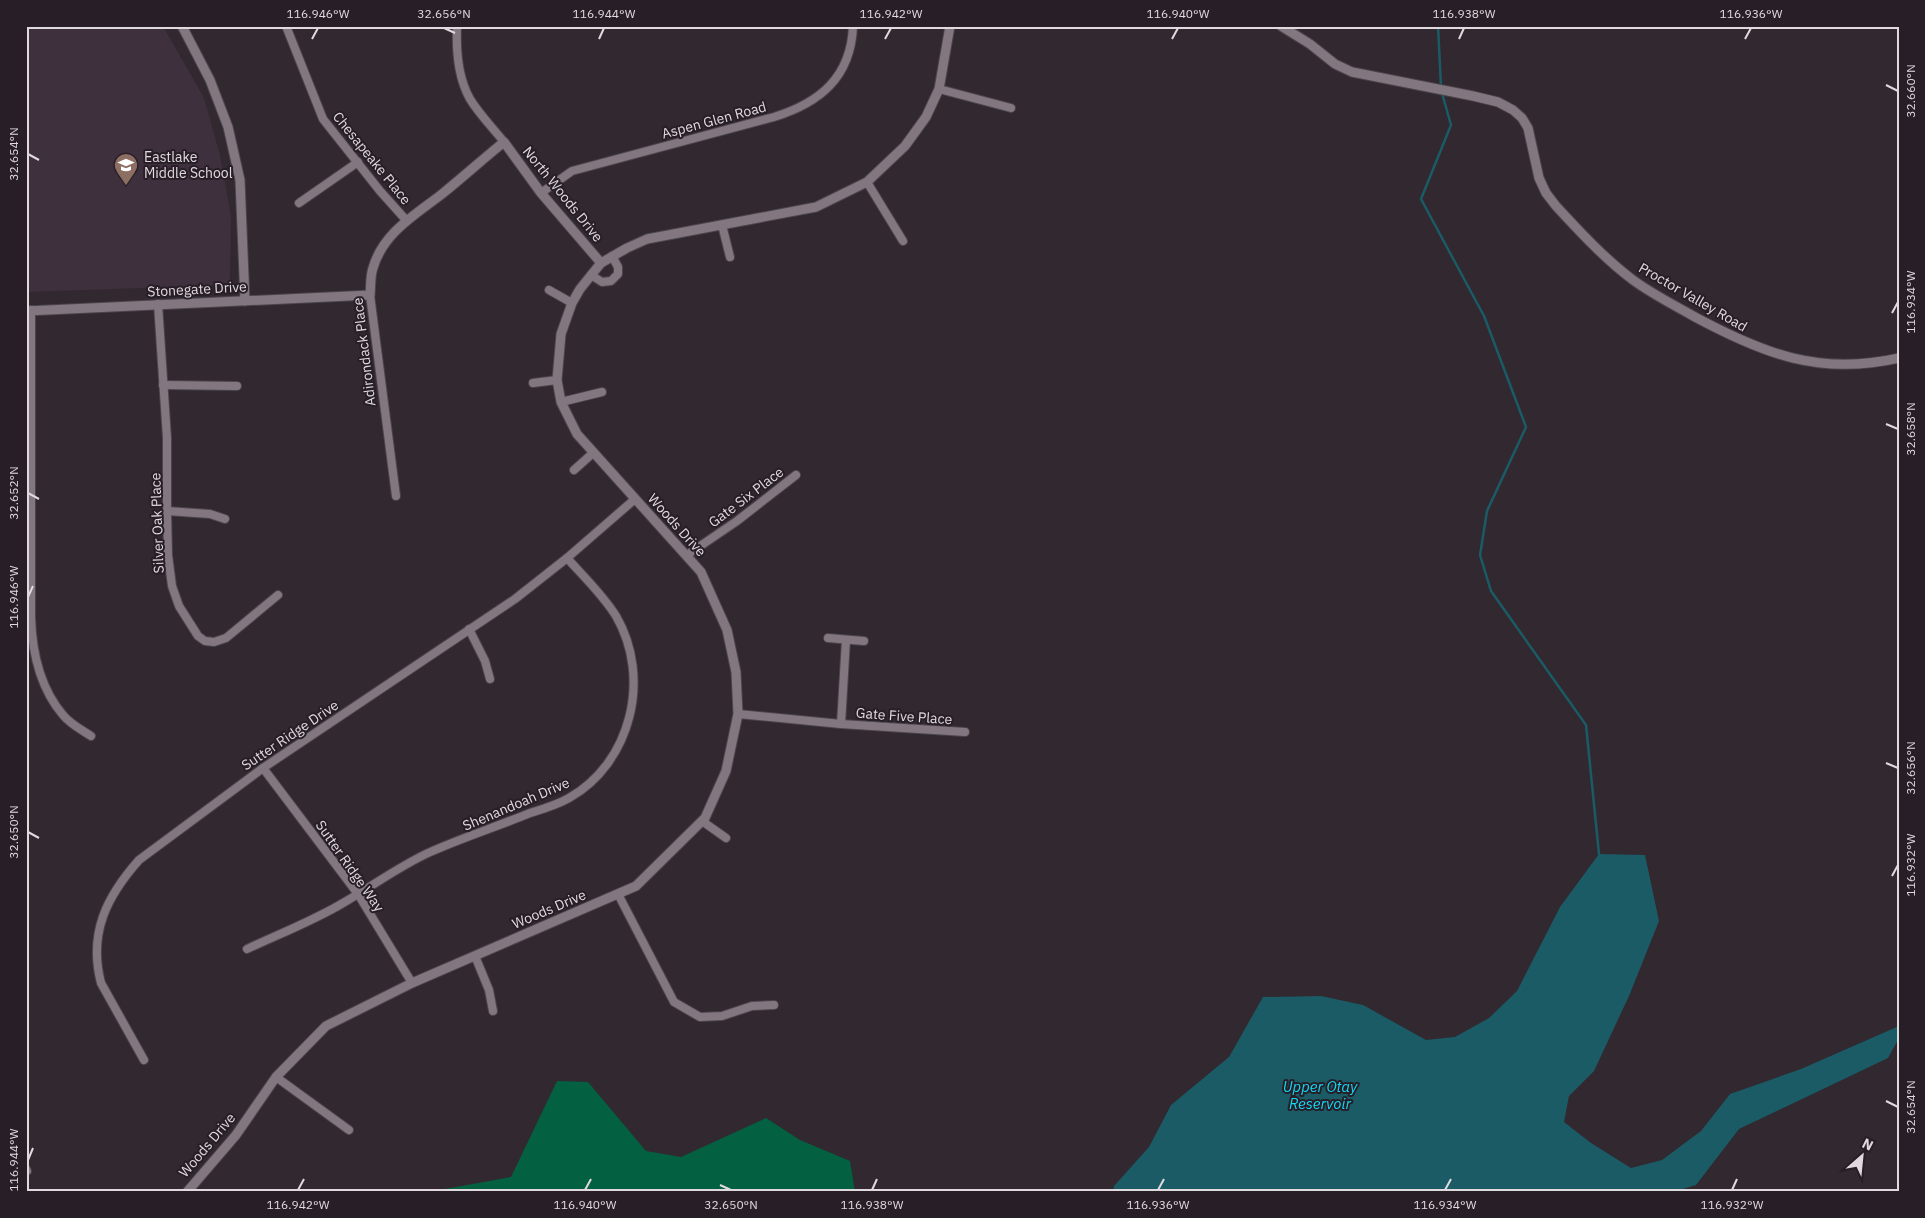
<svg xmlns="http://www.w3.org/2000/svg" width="1925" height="1218" viewBox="0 0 1925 1218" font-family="'IBM Plex Sans',sans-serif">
  <rect width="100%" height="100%" fill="#312830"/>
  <polygon fill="#3e303d" points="26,26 163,26 204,98 220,155 231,216 230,285 26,292"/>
  <polygon fill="#036041" points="557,1081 588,1082 646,1151 681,1157 766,1118 800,1140 850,1161 855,1192 428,1192 511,1177"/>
  <polygon fill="#1a5b66" points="1599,854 1645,855 1659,921 1629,996 1594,1071 1569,1096 1564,1122 1591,1143 1631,1168 1662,1160 1701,1131 1730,1094 1801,1069 1899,1026 1899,1038 1888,1058 1739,1129 1696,1185 1673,1192 1113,1192 1114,1186 1149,1147 1171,1105 1229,1057 1263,997 1321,996 1363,1005 1426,1040 1455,1037 1489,1018 1517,991 1560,907"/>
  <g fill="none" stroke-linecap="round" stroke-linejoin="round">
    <g stroke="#1a5b66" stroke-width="2.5">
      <polyline points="1438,26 1441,87"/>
      <polyline points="1442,93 1451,125 1421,199 1484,316 1526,427 1487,511 1480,555 1491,591 1586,725 1599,854"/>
    </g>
    <g stroke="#4d454c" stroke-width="10">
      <g id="minor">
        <polyline points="286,26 323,119 380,191 406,220"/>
        <path d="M 457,26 C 456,50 458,78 470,99 C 479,114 493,128 504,142"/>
        <polyline points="939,89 1011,108"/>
        <polyline points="867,182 903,241"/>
        <path d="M 541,193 L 572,171 L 774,117 C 819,103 851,78 853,26"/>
        <polyline points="299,203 358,162"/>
        <polyline points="722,225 730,257"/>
        <polyline points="591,275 602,282 611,281 618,274 618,267 612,256"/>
        <polyline points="549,290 572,303"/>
        <polyline points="370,295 396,496"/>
        <polyline points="158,304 167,438 167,511 168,555 172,586 179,606 198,636 205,641 214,642 226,638 278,595"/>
        <path d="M 31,310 L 31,617 C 32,651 40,688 63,715 C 70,724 82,730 91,736"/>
        <polyline points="533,383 557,380"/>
        <polyline points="163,385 237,386"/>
        <polyline points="561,402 602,392"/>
        <polyline points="574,470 593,453"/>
        <polyline points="167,511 210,514 225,519"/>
        <polyline points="687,555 737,521 796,475"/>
        <polyline points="469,629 485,661 490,679"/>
        <polyline points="828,638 864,641"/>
        <polyline points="738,714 841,724 965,732"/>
        <polyline points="841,724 846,640"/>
        <polyline points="263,768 358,894 412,983"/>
        <polyline points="702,821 726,838"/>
        <polyline points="618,894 674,1002 700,1017 722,1016 752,1006 774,1005"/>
        <path d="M 247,949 C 279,934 313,921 343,903 C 371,887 398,867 428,853 C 461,838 496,827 530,813 C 543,809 557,805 569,798 C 631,763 652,678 616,616 C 603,595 584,577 567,558"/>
        <polyline points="475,956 489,990 493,1011"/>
        <path d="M 144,1060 L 101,983 C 88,933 107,896 139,860 L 263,768 L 515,599 L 567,558 L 635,499"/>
        <polyline points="276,1077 349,1130"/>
        <polyline points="26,1169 27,1171"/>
      </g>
    </g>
    <g stroke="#4d454c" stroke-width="11">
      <g id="tertiary">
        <polyline points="182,26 210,80 228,127 240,180 245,301"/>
        <path d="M 1281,26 L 1310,44 L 1335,64 L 1352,72 L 1473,96 L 1498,102 L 1513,110 L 1522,118 L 1528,128 L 1539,178 L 1546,193 L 1556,206 C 1580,232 1605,259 1633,280 C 1652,294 1674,305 1695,317 C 1764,354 1820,376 1899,358"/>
        <path d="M 26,311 L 370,295 C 371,286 370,276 373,268 C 383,233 415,215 442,194 C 463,177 483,159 504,142 L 541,193 L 601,263"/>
        <polyline points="187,1192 236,1135 276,1077 326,1026 412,983 636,886 705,818 726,771 738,714 736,672 727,630 701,572 577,434 561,402 557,380 561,334 572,303 580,289 601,263 627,248 647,239 816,207 867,182 905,146 926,117 939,89 950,26"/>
      </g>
    </g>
    <use href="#minor" stroke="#827781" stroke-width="8"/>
    <use href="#tertiary" stroke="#827781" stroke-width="9"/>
  </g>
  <path fill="none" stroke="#e0dadf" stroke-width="2" d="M 444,28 L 455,33M 312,39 L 318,28M 599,39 L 604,28M 885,39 L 891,28M 1172,39 L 1178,28M 1459,39 L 1464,28M 1745,39 L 1751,28M 1886,85 L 1898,91M 28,154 L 39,160M 1892,313 L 1898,302M 1886,424 L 1898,429M 28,493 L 39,499M 28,597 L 33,586M 1886,763 L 1898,768M 28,832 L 39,838M 1892,876 L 1898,865M 1886,1101 L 1898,1107M 28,1160 L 33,1148M 720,1185 L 731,1190M 298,1190 L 304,1179M 585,1190 L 591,1179M 872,1190 L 877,1179M 1158,1190 L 1164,1179M 1445,1190 L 1451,1179M 1732,1190 L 1737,1179"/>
  <defs>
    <g id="school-pin" transform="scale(1.25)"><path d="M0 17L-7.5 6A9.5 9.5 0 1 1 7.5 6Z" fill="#8d6e63" stroke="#271e27"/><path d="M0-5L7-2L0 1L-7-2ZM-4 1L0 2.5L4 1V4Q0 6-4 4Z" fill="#fff"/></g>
  </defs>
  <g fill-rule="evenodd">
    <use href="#school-pin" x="126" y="165"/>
  </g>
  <g text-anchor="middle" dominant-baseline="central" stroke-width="4" stroke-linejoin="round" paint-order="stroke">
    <g font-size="14" fill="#e0dadf" stroke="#271e27">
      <text transform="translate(714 120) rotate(-15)">Aspen Glen Road</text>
      <text transform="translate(372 158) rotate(51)">Chesapeake Place</text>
      <text transform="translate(563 194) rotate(51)">North Woods Drive</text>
      <text transform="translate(197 289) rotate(-3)">Stonegate Drive</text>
      <text transform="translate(1693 297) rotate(30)">Proctor Valley Road</text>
      <text transform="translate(364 352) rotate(-97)">Adirondack Place</text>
      <text transform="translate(746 497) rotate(-37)">Gate Six Place</text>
      <text transform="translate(157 523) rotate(-92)">Silver Oak Place</text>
      <text transform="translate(677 525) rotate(48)">Woods Drive</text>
      <text transform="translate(904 716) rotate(4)">Gate Five Place</text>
      <text transform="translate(290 735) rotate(-34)">Sutter Ridge Drive</text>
      <text transform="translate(516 804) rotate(-23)">Shenandoah Drive</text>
      <text transform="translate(350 866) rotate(55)">Sutter Ridge Way</text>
      <text transform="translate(549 909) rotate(-23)">Woods Drive</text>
      <text transform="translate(207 1145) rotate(-50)">Woods Drive</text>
    </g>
    <g font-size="14" fill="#e0dadf" stroke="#271e27" text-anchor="start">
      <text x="144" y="157">Eastlake<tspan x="144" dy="16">Middle School</tspan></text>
    </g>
    <g font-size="15" font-style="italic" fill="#0fd9f5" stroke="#271e27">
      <text x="1320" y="1086">Upper Otay<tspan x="1320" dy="17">Reservoir</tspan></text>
    </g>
  </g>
  <rect width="1925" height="1218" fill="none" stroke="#271e27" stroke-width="55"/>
  <g transform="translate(1862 1156) rotate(27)" stroke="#271e27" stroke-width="4" paint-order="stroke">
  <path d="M0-4L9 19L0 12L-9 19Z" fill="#e0dadf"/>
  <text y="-8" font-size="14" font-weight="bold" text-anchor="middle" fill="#e0dadf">N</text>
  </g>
  <rect x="28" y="28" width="1870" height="1162" fill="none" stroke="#e0dadf" stroke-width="2"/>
  <g font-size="12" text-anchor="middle" fill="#e0dadf">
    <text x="318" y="18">116.946°W</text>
    <text x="444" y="18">32.656°N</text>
    <text x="604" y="18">116.944°W</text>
    <text x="891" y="18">116.942°W</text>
    <text x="1178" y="18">116.940°W</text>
    <text x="1464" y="18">116.938°W</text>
    <text x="1751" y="18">116.936°W</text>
    <text transform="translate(1911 91) rotate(-90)" y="4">32.660°N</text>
    <text transform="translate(14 154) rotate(-90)" y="4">32.654°N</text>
    <text transform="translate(1911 302) rotate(-90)" y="4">116.934°W</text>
    <text transform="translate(1911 429) rotate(-90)" y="4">32.658°N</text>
    <text transform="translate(14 493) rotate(-90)" y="4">32.652°N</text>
    <text transform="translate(14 597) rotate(-90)" y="4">116.946°W</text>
    <text transform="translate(1911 768) rotate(-90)" y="4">32.656°N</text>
    <text transform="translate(14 832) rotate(-90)" y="4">32.650°N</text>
    <text transform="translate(1911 865) rotate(-90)" y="4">116.932°W</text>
    <text transform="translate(1911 1107) rotate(-90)" y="4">32.654°N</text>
    <text transform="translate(14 1160) rotate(-90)" y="4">116.944°W</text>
    <text x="298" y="1209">116.942°W</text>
    <text x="585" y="1209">116.940°W</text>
    <text x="731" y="1209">32.650°N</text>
    <text x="872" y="1209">116.938°W</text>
    <text x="1158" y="1209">116.936°W</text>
    <text x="1445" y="1209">116.934°W</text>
    <text x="1732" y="1209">116.932°W</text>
  </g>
</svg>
